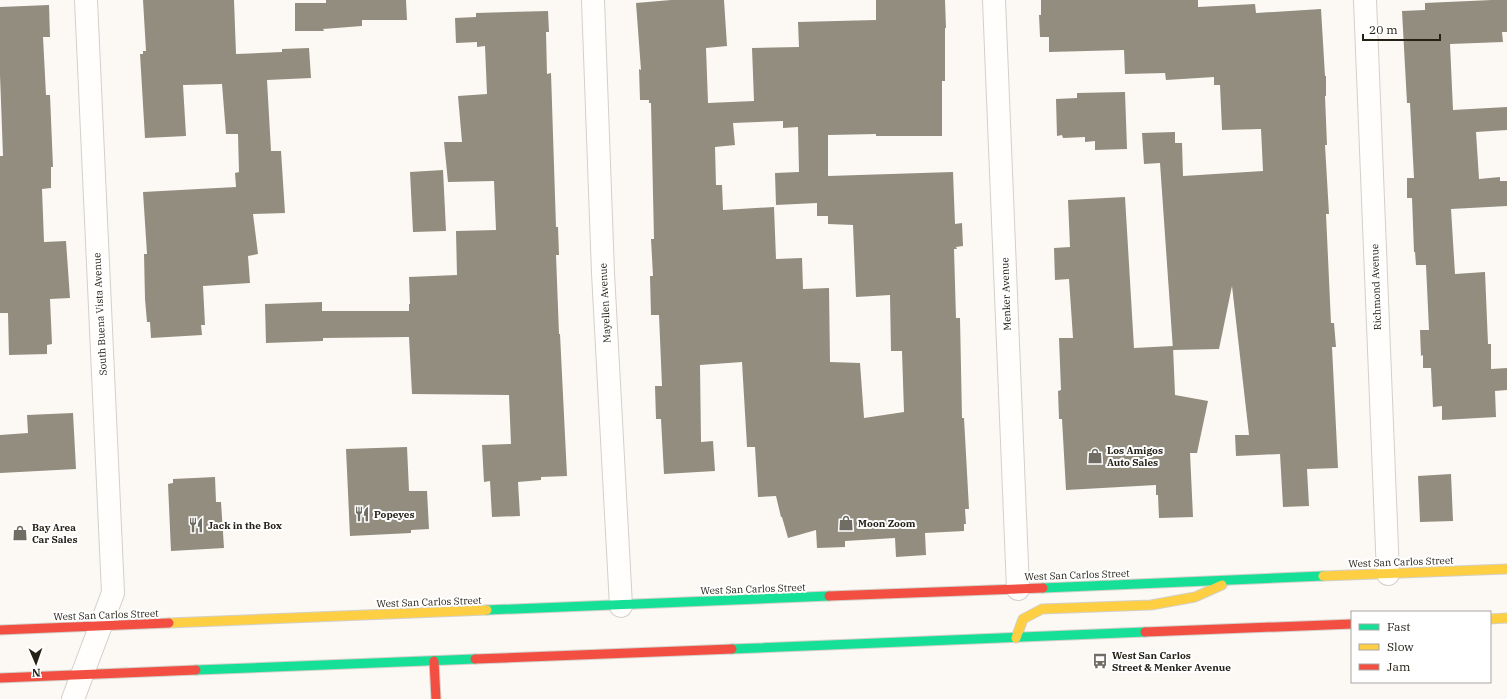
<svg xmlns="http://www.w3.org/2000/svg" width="1507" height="699" viewBox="0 0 1507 699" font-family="'IBM Plex Serif',serif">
  <rect width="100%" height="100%" fill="#fcf9f4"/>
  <g fill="#928d7e" fill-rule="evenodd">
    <polygon points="143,0 234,0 236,54 282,52 282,49 309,48 311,78 267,80 271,151 281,151 285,213 253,214 258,254 248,256 250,283 203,286 205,325 201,325 202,335 151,338 150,322 147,322 145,299 144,254 147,254 143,192 236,187 235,173 239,172 238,134 226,134 222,84 183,85 186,136 145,138 140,54 143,54 143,51 146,51"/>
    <polygon points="326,0 406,0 407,20 362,20 362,26 323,29 324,31 295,31 295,3 326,3"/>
    <path d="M 671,0 L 724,0 L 727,46 L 706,48 L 708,103 L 754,101 L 752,48 L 799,47 L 798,22 L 876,20 L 876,0 L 945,0 L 946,28 L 945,28 L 945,81 L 942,81 L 942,136 L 876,136 L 876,134 L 828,135 L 828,176 L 953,172 L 955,224 L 962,223 L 963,246 L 956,247 L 957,249 L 954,249 L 956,318 L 960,318 L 962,418 L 964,418 L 969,509 L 965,509 L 966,524 L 964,524 L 964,531 L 925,533 L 926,555 L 896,557 L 895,538 L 845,541 L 845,547 L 817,548 L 816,530 L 788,538 L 782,517 L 781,517 L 776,496 L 758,497 L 755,447 L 747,447 L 742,362 L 700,365 L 701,442 L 713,441 L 715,471 L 664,474 L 661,419 L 656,419 L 655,386 L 662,386 L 659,315 L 651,315 L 650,276 L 653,276 L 651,239 L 654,239 L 651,103 L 649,103 L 649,100 L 640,100 L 639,69 L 641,70 L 636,3 ZM 783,121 L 783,128 L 798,127 L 799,172 L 775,173 L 776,205 L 817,203 L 817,216 L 828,216 L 828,224 L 853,225 L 856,297 L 890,295 L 891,351 L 902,351 L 904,412 L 864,418 L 860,363 L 830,362 L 829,288 L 803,289 L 802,258 L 776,259 L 774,207 L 723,210 L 722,185 L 716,185 L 715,147 L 735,145 L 733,123 Z"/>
    <polygon points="1041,0 1198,0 1198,7 1255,4 1256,13 1321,9 1325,76 1326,76 1326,96 1325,96 1327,145 1325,145 1329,214 1326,214 1331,323 1334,323 1336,347 1332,347 1338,468 1307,469 1309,506 1283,507 1280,454 1236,456 1235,435 1249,435 1232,286 1219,349 1173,350 1160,163 1144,164 1142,133 1175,132 1175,143 1182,143 1183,176 1263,171 1261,129 1222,130 1220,85 1214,85 1214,77 1166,80 1165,73 1125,74 1124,50 1049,52 1049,37 1040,37 1039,15 1041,15"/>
    <polygon points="1492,0 1507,0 1507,32 1502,32 1503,42 1450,44 1453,110 1507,107 1507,130 1476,132 1479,179 1500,177 1500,181 1507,181 1507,206 1451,209 1455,274 1485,272 1488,344 1491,344 1491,369 1507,368 1507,390 1495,391 1496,417 1442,420 1442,406 1433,407 1431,368 1423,368 1423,355 1421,356 1420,330 1429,330 1426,265 1416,265 1415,252 1414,252 1412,198 1407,198 1407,178 1414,178 1410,103 1407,103 1402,11 1425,10 1425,3"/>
    <polygon points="49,5 50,37 43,37 46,95 50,95 53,167 51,167 51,188 42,189 44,242 66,241 70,298 50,299 52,344 47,345 47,354 9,355 8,313 0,313 0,156 3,156 0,75 0,7"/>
    <polygon points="548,11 549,32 546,32 547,74 551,73 556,227 558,227 559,255 556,255 559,334 560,334 567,476 541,477 541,480 518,482 520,516 492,517 490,481 484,482 482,445 511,444 509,395 412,394 409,337 323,338 323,341 266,343 265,304 322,302 322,311 409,311 409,304 410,304 409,277 457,275 456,231 496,230 494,181 448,182 444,142 462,142 458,96 487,94 485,46 477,47 477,42 456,43 455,18 476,17 476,13"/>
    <polygon points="1125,92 1127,149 1095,150 1095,141 1085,142 1085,137 1063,138 1062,135 1057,136 1056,99 1077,98 1077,93"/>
    <polygon points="443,170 446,231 413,232 410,172"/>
    <polygon points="1125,197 1134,348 1173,346 1175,395 1208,401 1197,453 1190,453 1193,517 1159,518 1158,495 1156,495 1156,485 1066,490 1062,419 1059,419 1058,391 1061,390 1059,338 1073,338 1069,279 1055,280 1054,248 1070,247 1068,200"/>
    <polygon points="73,413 76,469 0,473 0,435 28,433 27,415"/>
    <polygon points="407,447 409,491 427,491 429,529 411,530 411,533 350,536 346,449"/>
    <polygon points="1451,474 1453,521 1420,522 1418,476"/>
    <polygon points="215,477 216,502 221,502 224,548 171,551 168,484 173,483 173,479"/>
  </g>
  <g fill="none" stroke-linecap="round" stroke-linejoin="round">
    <g stroke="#d3d0c9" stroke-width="24">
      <g id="street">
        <polyline points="593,0 603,273 621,606"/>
        <polyline points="994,0 1018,589"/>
        <polyline points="1365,0 1388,574"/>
        <polyline points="73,699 113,593 86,0"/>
      </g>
    </g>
    <g stroke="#d3d0c9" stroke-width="11">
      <g id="fast">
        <polyline points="1043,588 1323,576"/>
        <polyline points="487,610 829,596"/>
        <polyline points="732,649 1145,632"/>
        <polyline points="196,670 475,659"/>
      </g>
    </g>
    <g stroke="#d3d0c9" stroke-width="11">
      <g id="slow">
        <polyline points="1323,576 1507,569"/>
        <polyline points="1490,619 1507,618"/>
        <polyline points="169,623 487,610"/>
        <polyline points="1016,638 1023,619 1042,609 1151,605 1195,597 1222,585"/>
      </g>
    </g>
    <g stroke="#d3d0c9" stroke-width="11">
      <g id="jam">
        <polyline points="829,596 1043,588"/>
        <polyline points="0,630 169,623"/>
        <polyline points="1145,632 1352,624"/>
        <polyline points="475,659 732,649"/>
        <polyline points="434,661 436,699"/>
        <polyline points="0,678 196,670"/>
      </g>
    </g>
    <use href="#street" stroke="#fffefd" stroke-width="22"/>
    <use href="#fast" stroke="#16e098" stroke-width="9"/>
    <use href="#slow" stroke="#ffcf43" stroke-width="9"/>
    <use href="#jam" stroke="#f24e42" stroke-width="9"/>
  </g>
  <defs>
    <g id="shop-bare" transform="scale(1.2)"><path d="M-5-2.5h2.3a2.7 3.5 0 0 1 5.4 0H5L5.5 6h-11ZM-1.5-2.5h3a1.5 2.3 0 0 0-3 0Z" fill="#706d64" stroke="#fff" stroke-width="2.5" paint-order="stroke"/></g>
    <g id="restaurant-bare" transform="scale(1.2)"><path d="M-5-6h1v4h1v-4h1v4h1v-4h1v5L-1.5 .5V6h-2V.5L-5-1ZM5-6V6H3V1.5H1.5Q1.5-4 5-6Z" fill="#706d64" stroke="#fff" stroke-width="2.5" paint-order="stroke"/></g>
    <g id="bus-bare" transform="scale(1.2)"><path d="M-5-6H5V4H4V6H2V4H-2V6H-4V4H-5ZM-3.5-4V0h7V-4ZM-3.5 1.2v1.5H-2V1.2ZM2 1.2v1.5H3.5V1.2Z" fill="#706d64" stroke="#fff" stroke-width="2.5" paint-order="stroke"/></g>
  </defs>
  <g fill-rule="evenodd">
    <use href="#shop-bare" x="1095" y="456"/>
    <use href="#restaurant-bare" x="362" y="514"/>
    <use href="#shop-bare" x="846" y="523"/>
    <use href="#restaurant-bare" x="196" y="525"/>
    <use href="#shop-bare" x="20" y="533"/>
    <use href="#bus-bare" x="1100" y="661"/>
  </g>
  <g text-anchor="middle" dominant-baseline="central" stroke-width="4" stroke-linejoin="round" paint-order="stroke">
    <g font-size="10" fill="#252117" stroke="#fff">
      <text transform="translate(1376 287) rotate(-92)">Richmond Avenue</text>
      <text transform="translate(1006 294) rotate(-92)">Menker Avenue</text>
      <text transform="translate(605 303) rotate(-93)">Mayellen Avenue</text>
      <text transform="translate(100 314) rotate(-93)">South Buena Vista Avenue</text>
      <text transform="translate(1401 562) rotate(-2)">West San Carlos Street</text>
      <text transform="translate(1077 575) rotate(-2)">West San Carlos Street</text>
      <text transform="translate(753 589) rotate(-2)">West San Carlos Street</text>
      <text transform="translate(429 602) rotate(-2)">West San Carlos Street</text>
      <text transform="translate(106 615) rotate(-2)">West San Carlos Street</text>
    </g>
    <g font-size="10" font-weight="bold" fill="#252117" stroke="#fff" text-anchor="start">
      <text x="1107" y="450">Los Amigos<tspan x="1107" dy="12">Auto Sales</tspan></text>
      <text x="374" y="514">Popeyes</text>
      <text x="858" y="523">Moon Zoom</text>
      <text x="208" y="525">Jack in the Box</text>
      <text x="32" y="527">Bay Area<tspan x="32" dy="12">Car Sales</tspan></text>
      <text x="1112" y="655">West San Carlos<tspan x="1112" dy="12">Street &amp; Menker Avenue</tspan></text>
    </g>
  </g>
  <rect x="1351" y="611" width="140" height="72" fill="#ffffff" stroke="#a8a6a2"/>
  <rect x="1359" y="624" width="20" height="6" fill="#16e098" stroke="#a8a6a2"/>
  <text x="1387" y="631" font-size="12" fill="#252117">Fast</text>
  <rect x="1359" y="644" width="20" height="6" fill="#ffcf43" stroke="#a8a6a2"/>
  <text x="1387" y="651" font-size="12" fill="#252117">Slow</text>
  <rect x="1359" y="664" width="20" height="6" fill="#f24e42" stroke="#a8a6a2"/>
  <text x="1387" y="671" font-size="12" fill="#252117">Jam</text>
  <g transform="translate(36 663) rotate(178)" stroke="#ffffff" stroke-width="3" paint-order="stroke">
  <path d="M0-3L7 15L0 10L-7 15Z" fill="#252117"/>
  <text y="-6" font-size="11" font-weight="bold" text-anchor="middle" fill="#252117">N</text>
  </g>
  <path d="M1363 34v6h77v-6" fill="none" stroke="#252117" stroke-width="2"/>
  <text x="1369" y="34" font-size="12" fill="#252117" stroke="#ffffff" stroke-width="3" paint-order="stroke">20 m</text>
</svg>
